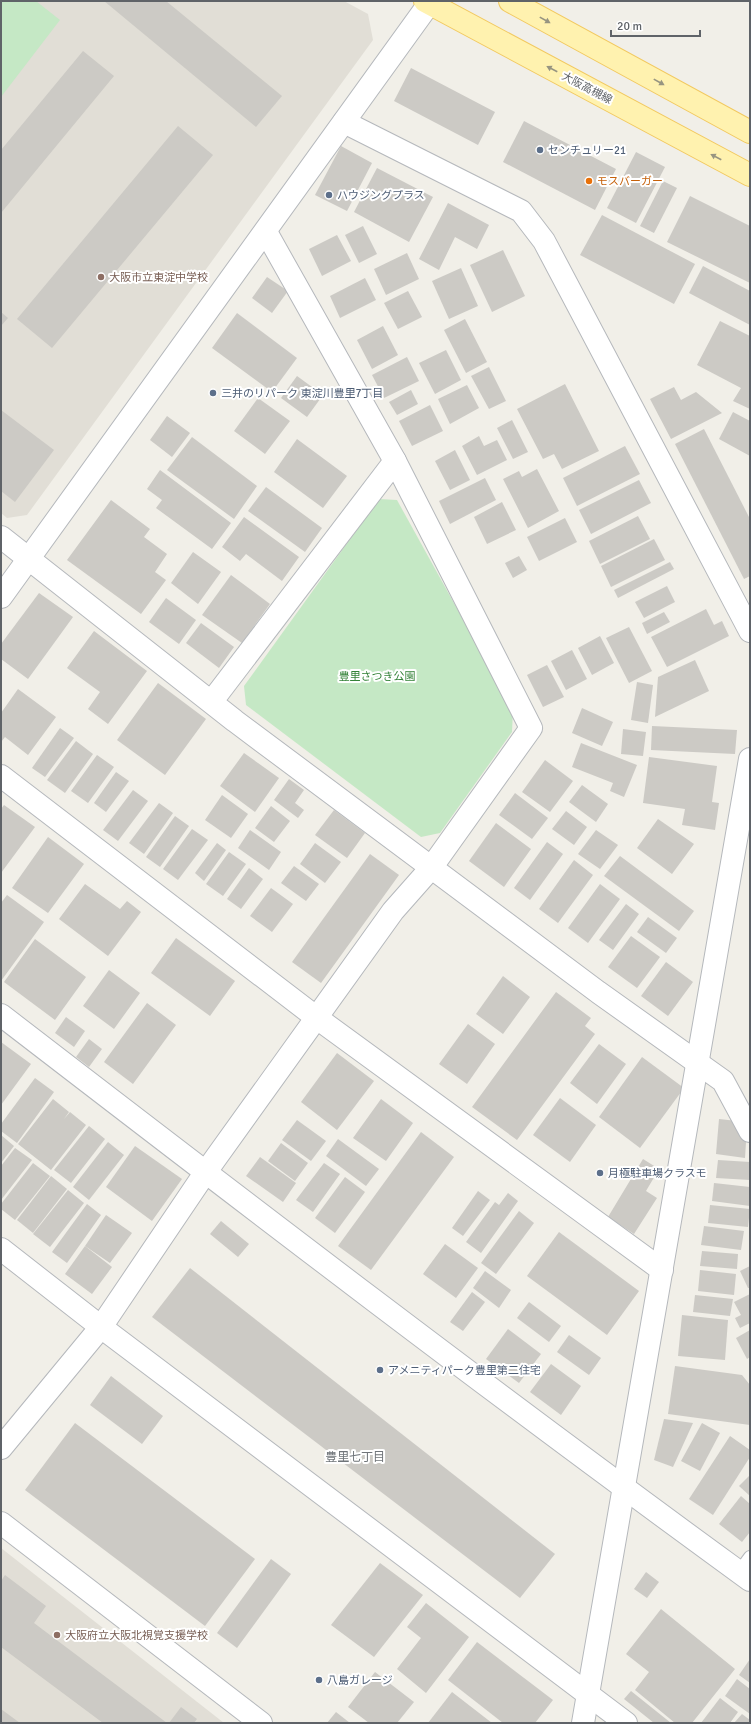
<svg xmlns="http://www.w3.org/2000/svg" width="751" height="1724" viewBox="0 0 751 1724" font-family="Signika,'Noto Sans JP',sans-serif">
  <rect width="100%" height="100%" fill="#f1efe8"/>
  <g fill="#e1ded6">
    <polygon points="1,1 344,1 368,14 373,40 27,515 7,518 1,513"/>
    <polygon points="1,1548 224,1723 1,1723"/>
  </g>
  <g fill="#c5e8c5">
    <polygon points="1,1 36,1 60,20 1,97"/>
    <polygon points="379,499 397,500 513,710 512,732 440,833 421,837 246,705 244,686"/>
  </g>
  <g fill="#cccac5">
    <polygon points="104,1 166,1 282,96 256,127"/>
    <polygon points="83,51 114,76 1,213 1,150"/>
    <polygon points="411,68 495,112 478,145 394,101"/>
    <polygon points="524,121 616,169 595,210 503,162"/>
    <polygon points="178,126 213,155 52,348 17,319"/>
    <polygon points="341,146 372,163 347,211 315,195"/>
    <polygon points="636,152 665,167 636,223 607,208"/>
    <polygon points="377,168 433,197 409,242 354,212"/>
    <polygon points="663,181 677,188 654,233 640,226"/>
    <polygon points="690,196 750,226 750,283 667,242"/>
    <polygon points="448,203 489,225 477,249 455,237 439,270 419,259"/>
    <polygon points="602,215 695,264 674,304 580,255"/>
    <polygon points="363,226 377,254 359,263 345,235"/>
    <polygon points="337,235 351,261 322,276 309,249"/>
    <polygon points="503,250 525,296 492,312 470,265"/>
    <polygon points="407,253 419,279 386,295 374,269"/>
    <polygon points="703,266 750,291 750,325 689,293"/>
    <polygon points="461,268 478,306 449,319 432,281"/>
    <polygon points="267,277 288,291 272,313 252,298"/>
    <polygon points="365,278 376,300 340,318 330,296"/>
    <polygon points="408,291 422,317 398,329 384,303"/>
    <polygon points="1,312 8,318 1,326"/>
    <polygon points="237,313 297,358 272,392 212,348"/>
    <polygon points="465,319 487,362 466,373 444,330"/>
    <polygon points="720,321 750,336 750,409 733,401 741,388 697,365"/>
    <polygon points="383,326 398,355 372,369 357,340"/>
    <polygon points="446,350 461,380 435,394 419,363"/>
    <polygon points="407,357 419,381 384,398 372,375"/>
    <polygon points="489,367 506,401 489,409 471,376"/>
    <polygon points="297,376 323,395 307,417 281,398"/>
    <polygon points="565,384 599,451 562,469 554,454 543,459 517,409"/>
    <polygon points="467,385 479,408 450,424 438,399"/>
    <polygon points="674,387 681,400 696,392 722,413 671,439 650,399"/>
    <polygon points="411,390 418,404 397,415 389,402"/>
    <polygon points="258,398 290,421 265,454 234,431"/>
    <polygon points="430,405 443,431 412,446 399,421"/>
    <polygon points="1,410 54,450 15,502 1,491"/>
    <polygon points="733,412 750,421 750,456 719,439"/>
    <polygon points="167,416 190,433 172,457 150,440"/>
    <polygon points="512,420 528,452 513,459 497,428"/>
    <polygon points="704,429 750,519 750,576 744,579 675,444"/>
    <polygon points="479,436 484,446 497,440 507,460 477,475 462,446"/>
    <polygon points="192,437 257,486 234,519 167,470"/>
    <polygon points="297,439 347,476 323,508 274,472"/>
    <polygon points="625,446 640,474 577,506 563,478"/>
    <polygon points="455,450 470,480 450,490 435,461"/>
    <polygon points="537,469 559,511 528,528 503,479 519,471 522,477"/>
    <polygon points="160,470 231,523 212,549 156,508 162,500 147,489"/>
    <polygon points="485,478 496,500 450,524 439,501"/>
    <polygon points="639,480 651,503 591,534 579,510"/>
    <polygon points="266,487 322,528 305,552 248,511"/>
    <polygon points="111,500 150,529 144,537 167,554 155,572 166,580 141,614 67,560"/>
    <polygon points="502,502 516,530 487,544 474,517"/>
    <polygon points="638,516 650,539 600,564 589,541"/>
    <polygon points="244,517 299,557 282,581 246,554 240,561 222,547"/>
    <polygon points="565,518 577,542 539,561 527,537"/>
    <polygon points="654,539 665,560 611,587 601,566"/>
    <polygon points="193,552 221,572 198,604 171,583"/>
    <polygon points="519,556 527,570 513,578 505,563"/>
    <polygon points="670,562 674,569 618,598 614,590"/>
    <polygon points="231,575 270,604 242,643 202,615"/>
    <polygon points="667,586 675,602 644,618 635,602"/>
    <polygon points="39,593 73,617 28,679 1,659 1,644"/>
    <polygon points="166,598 196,620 179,644 149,622"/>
    <polygon points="706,609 714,625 722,621 729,636 667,667 651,637"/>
    <polygon points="664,612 670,622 647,634 642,623"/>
    <polygon points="201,623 234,647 219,668 186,643"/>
    <polygon points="629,627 652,671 629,683 606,638"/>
    <polygon points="94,631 147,671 108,724 88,709 100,692 67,668"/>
    <polygon points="600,636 614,663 592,675 578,648"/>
    <polygon points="572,650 587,679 566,690 551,661"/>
    <polygon points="695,660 709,691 655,717 658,677"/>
    <polygon points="547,665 564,697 543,707 527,675"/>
    <polygon points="637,682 653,685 648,723 631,720"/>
    <polygon points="158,683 206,719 165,775 117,740"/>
    <polygon points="18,689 56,717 28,755 5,737 1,742 1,713"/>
    <polygon points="582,708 613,722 602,746 572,733"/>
    <polygon points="652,726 737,730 735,754 651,750"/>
    <polygon points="60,728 74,738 45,777 32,768"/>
    <polygon points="623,729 646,732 643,756 621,754"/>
    <polygon points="76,741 93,754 65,793 47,780"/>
    <polygon points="581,743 637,765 624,797 610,791 613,783 572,767"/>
    <polygon points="244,753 279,778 255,812 220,786"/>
    <polygon points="97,755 114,767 88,803 71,791"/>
    <polygon points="649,757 717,766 712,802 719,803 715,830 682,825 685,809 643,803"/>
    <polygon points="545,760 573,781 550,812 522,792"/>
    <polygon points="116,772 129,781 106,812 94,803"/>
    <polygon points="289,779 304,790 295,803 304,810 298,818 274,800"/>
    <polygon points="582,785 608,804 596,822 569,802"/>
    <polygon points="133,790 148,801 118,841 103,830"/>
    <polygon points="515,793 548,818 532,839 499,815"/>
    <polygon points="222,795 248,814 231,838 205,820"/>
    <polygon points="159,803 173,813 144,854 129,843"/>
    <polygon points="4,805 35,827 1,873 1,809"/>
    <polygon points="271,806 290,821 274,842 255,828"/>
    <polygon points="334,810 365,833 347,858 315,835"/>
    <polygon points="566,811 587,827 574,845 552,829"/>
    <polygon points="175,816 189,826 160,867 146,857"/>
    <polygon points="658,819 694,844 672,874 637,848"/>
    <polygon points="496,823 531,849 504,887 469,861"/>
    <polygon points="192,829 208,840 178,880 163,869"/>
    <polygon points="250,830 281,852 269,870 238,848"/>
    <polygon points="596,830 618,845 600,869 578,854"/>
    <polygon points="48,837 84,864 48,913 12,888"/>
    <polygon points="547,842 563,854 530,900 514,888"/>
    <polygon points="217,843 226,850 204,881 195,873"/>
    <polygon points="315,843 341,862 325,883 300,864"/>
    <polygon points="229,852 246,864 223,896 206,884"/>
    <polygon points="370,854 399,875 321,983 292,962"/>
    <polygon points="620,856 694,911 679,931 604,876"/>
    <polygon points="574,860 593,875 558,923 539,909"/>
    <polygon points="294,866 319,884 306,901 281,883"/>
    <polygon points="249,868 263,879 241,909 227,899"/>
    <polygon points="85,884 120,909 127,901 141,912 108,956 59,919"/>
    <polygon points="600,884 620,899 588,943 568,928"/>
    <polygon points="271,888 293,904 272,932 250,916"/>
    <polygon points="7,895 44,922 1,981 1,903"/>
    <polygon points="626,904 639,914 613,950 599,940"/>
    <polygon points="648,917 677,938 666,953 637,932"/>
    <polygon points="631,936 660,957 637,988 608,967"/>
    <polygon points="176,938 235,981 210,1016 151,973"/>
    <polygon points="35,939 86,977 55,1020 4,982"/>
    <polygon points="666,962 693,982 668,1016 641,996"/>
    <polygon points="109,970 140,993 114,1029 83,1006"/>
    <polygon points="503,976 530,997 503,1034 476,1014"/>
    <polygon points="556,992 591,1018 585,1026 595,1034 517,1140 472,1107"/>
    <polygon points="147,1003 176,1025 133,1084 104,1062"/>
    <polygon points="66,1017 85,1031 74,1047 55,1033"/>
    <polygon points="468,1024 495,1044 467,1084 439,1064"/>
    <polygon points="89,1039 102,1049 89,1067 76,1057"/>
    <polygon points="1,1042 31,1064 1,1105"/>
    <polygon points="599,1044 626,1064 597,1104 570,1083"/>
    <polygon points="337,1053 374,1081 337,1130 301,1102"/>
    <polygon points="642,1057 684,1088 640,1148 599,1117"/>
    <polygon points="35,1078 54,1092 17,1143 1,1131 1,1124"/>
    <polygon points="560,1098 596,1125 570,1162 533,1135"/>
    <polygon points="53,1099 69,1112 64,1119 70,1112 86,1125 51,1170 18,1144"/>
    <polygon points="381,1099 413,1123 386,1161 353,1138"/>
    <polygon points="719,1119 737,1121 746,1142 745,1158 716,1154"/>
    <polygon points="297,1120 326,1141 311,1161 282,1140"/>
    <polygon points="89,1126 105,1139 71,1183 54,1170"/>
    <polygon points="421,1132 454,1157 371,1270 338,1246"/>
    <polygon points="1,1135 14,1146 1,1163"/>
    <polygon points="338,1139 379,1169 366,1186 326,1156"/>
    <polygon points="108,1142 124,1155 89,1200 73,1187"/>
    <polygon points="281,1143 308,1163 295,1181 268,1161"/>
    <polygon points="135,1146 182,1179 152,1221 106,1187"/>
    <polygon points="15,1148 32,1160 1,1200 1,1166"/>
    <polygon points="260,1157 296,1183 283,1202 246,1176"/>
    <polygon points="643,1159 659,1169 646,1191 657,1198 634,1234 608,1217"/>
    <polygon points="718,1160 750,1162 750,1180 716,1178"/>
    <polygon points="33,1163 50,1176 15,1220 1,1209 1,1204"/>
    <polygon points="324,1163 340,1174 313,1212 296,1200"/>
    <polygon points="51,1176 67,1189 33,1233 17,1220"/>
    <polygon points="345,1177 365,1192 335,1233 315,1218"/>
    <polygon points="714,1183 750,1187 750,1206 712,1201"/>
    <polygon points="68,1190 84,1203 50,1247 33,1234"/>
    <polygon points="478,1191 490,1200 463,1236 452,1228"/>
    <polygon points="508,1193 518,1201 481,1253 466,1242 495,1202 499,1205"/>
    <polygon points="87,1204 101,1215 67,1263 52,1252"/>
    <polygon points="710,1205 750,1209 748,1227 708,1223"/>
    <polygon points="519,1211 534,1223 496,1274 481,1263"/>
    <polygon points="106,1215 132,1233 110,1263 85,1246"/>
    <polygon points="221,1221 249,1244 238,1257 210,1234"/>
    <polygon points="704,1226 744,1231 741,1250 701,1245"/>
    <polygon points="559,1232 639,1291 607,1335 527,1276"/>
    <polygon points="445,1244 478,1268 456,1298 423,1274"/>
    <polygon points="85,1246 112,1267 92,1294 65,1274"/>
    <polygon points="702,1251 738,1254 737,1269 700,1266"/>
    <polygon points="750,1266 750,1288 748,1288 740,1271"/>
    <polygon points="190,1268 555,1554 520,1598 152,1317"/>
    <polygon points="700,1270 736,1274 734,1295 698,1291"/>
    <polygon points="485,1271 511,1290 499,1308 473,1288"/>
    <polygon points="472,1292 485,1302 463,1331 450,1322"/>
    <polygon points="750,1294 750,1323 740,1328 735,1318 741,1315 734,1302"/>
    <polygon points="695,1295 733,1299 730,1316 693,1312"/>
    <polygon points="529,1302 561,1326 549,1342 517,1318"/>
    <polygon points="682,1315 728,1320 725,1360 678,1356"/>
    <polygon points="508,1329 541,1354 519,1383 486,1359"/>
    <polygon points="750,1330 750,1357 747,1359 736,1338"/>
    <polygon points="569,1335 601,1358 589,1375 557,1352"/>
    <polygon points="551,1364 581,1386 561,1415 530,1392"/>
    <polygon points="675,1366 742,1375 750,1385 750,1425 668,1414"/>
    <polygon points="111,1376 163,1416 142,1444 90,1405"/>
    <polygon points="664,1419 693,1423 673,1467 654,1460"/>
    <polygon points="75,1423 255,1559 205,1626 25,1490"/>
    <polygon points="702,1423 720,1433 700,1471 681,1461"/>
    <polygon points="730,1436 750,1450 750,1457 713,1515 689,1499"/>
    <polygon points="750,1475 750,1496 739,1486"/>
    <polygon points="741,1496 750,1504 750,1532 742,1542 719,1524"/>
    <polygon points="271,1559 291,1574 237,1648 217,1633"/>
    <polygon points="380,1563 423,1595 374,1657 331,1625"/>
    <polygon points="646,1572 659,1582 647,1598 634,1589"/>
    <polygon points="5,1575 46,1606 34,1623 167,1723 103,1723 1,1647 1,1581"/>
    <polygon points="426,1603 469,1637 426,1693 397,1669 421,1638 407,1627"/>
    <polygon points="661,1609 735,1669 692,1723 675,1723 635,1690 649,1672 626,1654"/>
    <polygon points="477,1642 553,1700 535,1723 503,1723 448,1680"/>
    <polygon points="750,1659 750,1683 739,1675"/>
    <polygon points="375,1672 414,1702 397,1723 369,1723 348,1707"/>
    <polygon points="737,1679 750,1689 750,1714 725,1696"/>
    <polygon points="631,1691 671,1723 654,1723 624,1699"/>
    <polygon points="452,1692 492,1723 428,1723"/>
    <polygon points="720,1698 738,1712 730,1723 701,1723"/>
    <polygon points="181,1707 197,1719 194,1723 169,1723"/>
    <polygon points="1,1709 20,1723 1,1723"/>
    <polygon points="336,1712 350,1723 327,1723"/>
    <polygon points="742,1714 750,1720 750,1723 734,1723"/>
  </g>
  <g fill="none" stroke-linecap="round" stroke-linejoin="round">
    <g stroke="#b5b8bc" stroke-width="14">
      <polyline id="service" points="739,1572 750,1557"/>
    </g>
    <g stroke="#b5b8bc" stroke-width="24">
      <g id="minor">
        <polyline points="344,122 521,211 544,241 750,631"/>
        <polyline points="1,537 235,721 598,992 723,1081 750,1131"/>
        <polyline points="212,701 395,461"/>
        <polyline points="1,776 317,1018 662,1270"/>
        <path d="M 1,1015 C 249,1206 497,1396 750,1580"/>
        <polyline points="1,1249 101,1327 626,1723"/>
        <polyline points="1,1448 101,1327 205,1173 393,911 431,868 531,728 395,461 266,232"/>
        <polyline points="1,1523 261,1723"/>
        <polyline points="583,1723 750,759"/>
      </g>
    </g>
    <g stroke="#b5b8bc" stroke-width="24">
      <polyline id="tertiary" points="1,597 431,1"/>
    </g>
    <g stroke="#f2c960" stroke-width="24">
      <g id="primary">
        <polyline points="425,1 750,175"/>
        <polyline points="510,1 750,132"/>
      </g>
    </g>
    <use href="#service" stroke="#fff" stroke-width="12"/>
    <use href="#minor" stroke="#fff" stroke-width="22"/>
    <use href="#tertiary" stroke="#fff" stroke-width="22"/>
    <use href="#primary" stroke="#fff2af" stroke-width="22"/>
  </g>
  <defs><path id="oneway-solid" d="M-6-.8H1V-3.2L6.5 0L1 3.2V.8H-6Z"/></defs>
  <g fill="#979581">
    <use href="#oneway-solid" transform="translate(545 20) rotate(29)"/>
    <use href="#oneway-solid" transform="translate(552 69) rotate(-152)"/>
    <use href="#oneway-solid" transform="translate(659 82) rotate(29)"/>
    <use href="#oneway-solid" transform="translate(716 157) rotate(-152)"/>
  </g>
  <g fill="#5c6f8a" stroke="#fff" stroke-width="1.5">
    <circle cx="540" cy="150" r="4"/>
    <circle cx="329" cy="195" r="4"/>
    <circle cx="213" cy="393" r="4"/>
    <circle cx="600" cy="1173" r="4"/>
    <circle cx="380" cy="1370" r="4"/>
    <circle cx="319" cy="1680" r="4"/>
  </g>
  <circle fill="#e8710a" stroke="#fff" stroke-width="1.5" cx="589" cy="181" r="4"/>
  <g fill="#8d6e63" stroke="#fff" stroke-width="1.5">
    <circle cx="101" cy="277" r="4"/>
    <circle cx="57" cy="1635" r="4"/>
  </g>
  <g text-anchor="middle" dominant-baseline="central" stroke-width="4" stroke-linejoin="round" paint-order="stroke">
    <g font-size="11" fill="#5f6368" stroke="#fff">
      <text transform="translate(587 88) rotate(28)">大阪高槻線</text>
    </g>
    <g font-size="11" fill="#4e5e75" stroke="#fff" text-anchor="start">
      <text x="548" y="150">センチュリー21</text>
      <text x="337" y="195">ハウジングプラス</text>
      <text x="221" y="393">三井のリパーク 東淀川豊里7丁目</text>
      <text x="608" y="1173">月極駐車場クラスモ</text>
      <text x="388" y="1370">アメニティパーク豊里第二住宅</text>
      <text x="327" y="1680">八島ガレージ</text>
    </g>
    <g font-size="11" fill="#c56008" stroke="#fff" text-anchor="start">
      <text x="597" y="181">モスバーガー</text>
    </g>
    <g font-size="11" fill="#785e54" stroke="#fff" text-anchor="start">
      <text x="109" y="277">大阪市立東淀中学校</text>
      <text x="65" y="1635">大阪府立大阪北視覚支援学校</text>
    </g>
    <g font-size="11" fill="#348238" stroke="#fff">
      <text x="377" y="676">豊里さつき公園</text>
    </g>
    <g font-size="12" fill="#70757a" stroke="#fff">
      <text x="355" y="1457">豊里七丁目</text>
    </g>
  </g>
  <rect width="751" height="1724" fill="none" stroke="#5f6368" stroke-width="4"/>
  <path d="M611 30v6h89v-6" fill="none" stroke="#5f6368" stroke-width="2"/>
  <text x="617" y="30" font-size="12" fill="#5f6368" stroke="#ffffff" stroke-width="3" paint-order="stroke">20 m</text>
</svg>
